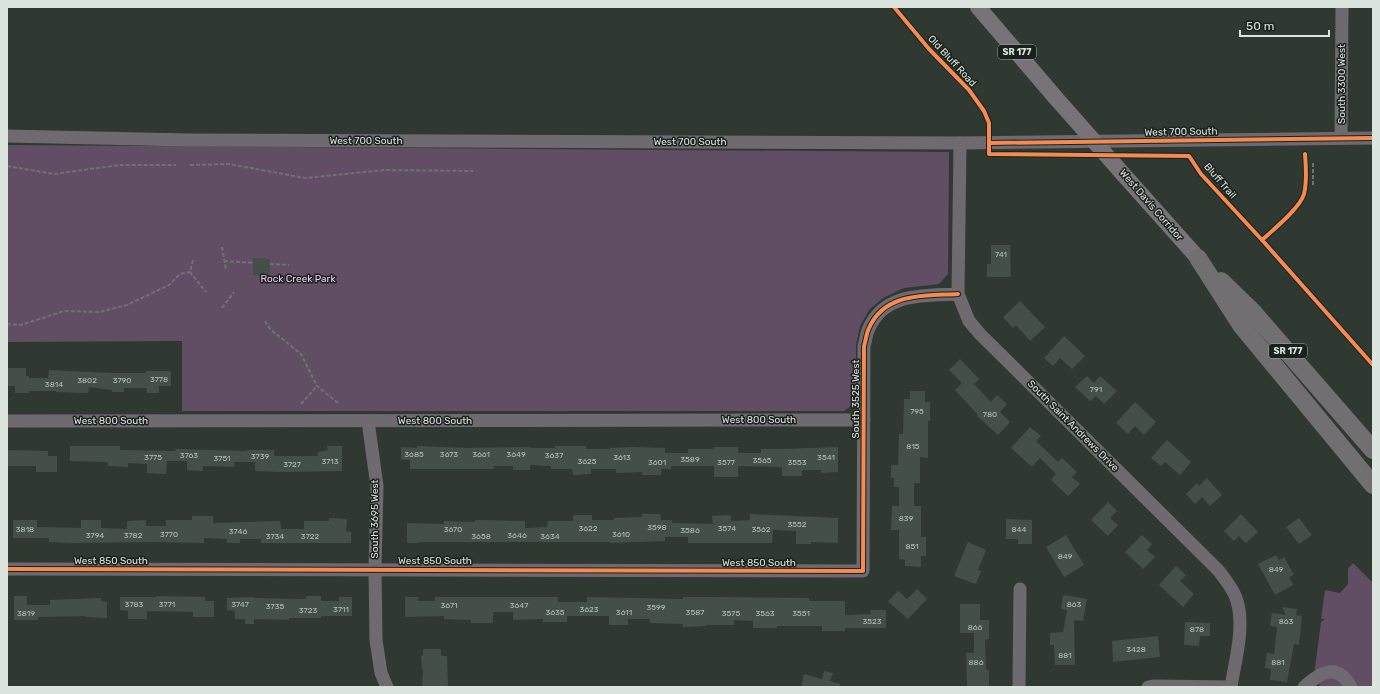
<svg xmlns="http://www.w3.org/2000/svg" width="1380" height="694" viewBox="0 0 1380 694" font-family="Rubik,sans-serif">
  <rect width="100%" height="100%" fill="#303832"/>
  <g fill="#614e64">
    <polygon points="7,145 949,152 948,274 939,284 904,288 883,298 869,310 860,326 856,345 856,402 844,411 182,411 182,341 7,342"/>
    <polygon points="1353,563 1373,583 1373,687 1320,687 1318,680 1314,676 1321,622 1325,619 1321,619 1325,590 1340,593 1348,584 1348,569"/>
  </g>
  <g fill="#445047">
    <polygon points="991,245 1010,245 1011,277 987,277 987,264 991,264"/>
    <polygon points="253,258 270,259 270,277 253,275"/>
    <polygon points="1020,301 1045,327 1030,341 1016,325 1013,328 1003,317"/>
    <polygon points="1064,336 1085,356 1072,369 1060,358 1053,366 1044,358"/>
    <polygon points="960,359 979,379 974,384 991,402 997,395 1007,404 1000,412 1010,422 998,435 977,416 978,415 955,390 962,383 949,370"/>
    <polygon points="7,368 26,368 26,376 29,376 29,378 48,378 49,370 112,373 146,373 146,371 171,371 171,386 159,386 159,393 147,393 146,388 124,388 124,392 112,392 112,390 89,387 88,393 56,392 56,391 29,391 29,393 15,393 15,386 7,386"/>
    <polygon points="1087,376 1094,383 1100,376 1117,391 1104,404 1096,396 1090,401 1075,387"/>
    <polygon points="910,391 925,391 925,402 930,402 930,421 928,421 928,458 920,457 920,483 914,483 914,506 921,506 921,537 926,537 926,556 921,556 921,567 905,566 905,560 899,559 899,530 891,530 892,506 899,506 899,487 894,487 894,478 891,478 891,465 898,465 899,434 903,434 904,399 910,399"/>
    <polygon points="1135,402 1156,422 1144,435 1135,426 1128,434 1116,423"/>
    <polygon points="1030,427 1041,436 1036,441 1058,462 1062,458 1077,472 1072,477 1080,484 1068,496 1051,480 1056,474 1040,458 1032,467 1011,448"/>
    <polygon points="1167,440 1191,462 1180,475 1165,462 1161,466 1151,458"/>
    <polygon points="70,446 120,446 120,450 176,451 175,449 247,451 247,450 274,450 274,456 318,456 318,452 328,450 327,446 342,446 342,471 281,472 255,471 255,462 234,462 234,467 203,466 203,471 187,470 187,461 167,461 166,474 147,473 147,464 128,463 128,467 108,466 108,462 70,461"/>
    <polygon points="417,446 467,448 530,447 530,448 555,448 555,446 586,446 586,449 610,449 610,448 633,447 665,448 665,453 688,453 688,449 714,449 714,447 738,447 738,453 761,453 761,449 782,449 838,447 838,472 821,473 821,470 802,470 802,476 782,476 782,467 738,466 738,477 714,477 714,466 671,466 671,469 661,469 661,475 642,475 642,472 616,473 616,469 591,469 591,474 573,475 572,469 551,469 551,466 530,465 530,470 513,470 513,466 494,466 494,469 410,469 410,460 401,460 401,447 417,448"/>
    <polygon points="7,450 48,451 48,456 57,456 57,472 36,472 36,466 7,466"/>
    <polygon points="1207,478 1222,495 1210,506 1202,497 1195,504 1186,494 1197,483 1199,486"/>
    <polygon points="1108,502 1117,511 1110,518 1118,525 1108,536 1091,520"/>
    <polygon points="642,514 660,514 661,520 672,520 672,523 713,524 712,516 731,515 731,521 750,520 750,514 838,518 838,543 811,542 811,544 796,544 796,531 773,530 772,543 688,543 688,537 665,537 665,541 610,543 610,542 419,542 418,543 407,543 407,523 444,524 444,521 475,522 475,520 525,521 525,528 547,527 548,521 573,521 573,515 592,515 592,520 614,520 614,518 642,517"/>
    <polygon points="1241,514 1258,532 1246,543 1239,536 1234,541 1224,531"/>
    <polygon points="192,516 213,516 213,523 280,521 281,529 304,529 304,521 329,521 329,518 347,519 346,531 351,532 351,543 261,543 261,539 240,539 240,543 227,543 227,539 204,538 204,543 156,542 72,543 49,542 49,538 13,538 13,520 37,520 37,527 81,528 81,520 101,520 101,528 127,529 127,521 146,520 146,526 166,526 166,520 192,520"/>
    <polygon points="1299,518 1312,535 1299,544 1286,527"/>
    <polygon points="1006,519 1032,520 1032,544 1018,544 1018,539 1006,539"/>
    <polygon points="1066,535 1084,565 1064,577 1046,547"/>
    <polygon points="1142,535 1152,544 1147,550 1155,557 1143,569 1125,552"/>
    <polygon points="968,542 986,550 978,570 981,571 976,584 954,576"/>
    <polygon points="1276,555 1279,560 1284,557 1294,575 1289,577 1293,585 1275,595 1258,564"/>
    <polygon points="1176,566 1186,575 1180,581 1194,594 1183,607 1159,585"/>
    <polygon points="917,589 927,599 908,619 888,601 898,591 907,599"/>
    <polygon points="1063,595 1087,599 1083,621 1074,620 1075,665 1055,665 1054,645 1050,645 1050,633 1063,632 1067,610 1061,609"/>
    <polygon points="14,596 27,596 27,605 50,605 50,600 101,598 101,601 107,602 107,618 86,617 86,616 38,617 38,620 14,620"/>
    <polygon points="156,596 205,597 205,601 214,601 214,617 193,617 193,612 147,611 147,619 128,619 128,611 120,610 120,597 156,597"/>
    <polygon points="306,596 321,596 321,601 339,601 339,597 352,597 352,616 321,616 321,618 289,618 289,620 254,619 254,624 245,624 245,619 235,619 235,611 227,610 227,598 254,597 254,598 306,599"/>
    <polygon points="405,597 418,597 418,601 435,601 435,597 558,597 558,602 587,602 587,597 683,599 683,597 706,597 809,598 809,601 845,601 845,615 871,614 870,610 886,610 886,628 845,628 845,631 822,631 822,626 777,626 777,628 753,628 753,621 734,620 734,625 706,625 706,626 683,627 683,624 650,623 650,619 628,619 628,625 609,625 609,616 567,616 567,622 543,622 543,619 513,620 513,612 493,612 493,623 471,623 471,620 444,619 444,616 405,617"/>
    <polygon points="960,604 980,604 980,620 989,620 989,639 985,640 986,670 989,670 989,687 967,687 966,653 974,653 974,633 960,633"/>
    <polygon points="1282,607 1297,609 1296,615 1302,616 1299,645 1294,644 1287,682 1270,680 1271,669 1265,668 1267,653 1274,654 1277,627 1270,626 1272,613 1286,615"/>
    <polygon points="1185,622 1210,623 1210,636 1200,636 1199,646 1184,645"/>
    <polygon points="1158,636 1160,657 1113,662 1112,641"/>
    <polygon points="423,649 441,649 441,656 447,656 448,687 422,687 423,670 422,670 421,656 423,656"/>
    <polygon points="824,671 833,673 830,681 840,684 839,687 801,687 804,674 822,679"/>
  </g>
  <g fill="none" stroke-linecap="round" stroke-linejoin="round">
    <g stroke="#727073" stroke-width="2" stroke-dasharray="4 2" stroke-linecap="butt">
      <polyline points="1313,163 1313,185"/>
      <polyline points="190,165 229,164 305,178 385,170 473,171"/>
      <polyline points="7,166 54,174 120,165 176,165"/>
      <polyline points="222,247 226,270"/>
      <polyline points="193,260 190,272 206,292"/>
      <polyline points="224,261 254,263"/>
      <polyline points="270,264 289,265"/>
      <polyline points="222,308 234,292"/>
      <polyline points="265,321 270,329 301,354 317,386 339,404"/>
      <polyline points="7,324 21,325 64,311 100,312 127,305 169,285 180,274 190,272"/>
      <polyline points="301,404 317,386"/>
    </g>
    <g stroke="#6f6970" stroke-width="13">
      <polyline points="7,136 187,140 960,143 1373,138"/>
      <polyline points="1341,138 1342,7"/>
      <path d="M 960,143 L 958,294 L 969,321 L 980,334 L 1218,570 C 1225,579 1234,590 1237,601 C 1245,627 1235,661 1231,687"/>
      <polyline points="7,421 864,420"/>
      <polyline points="368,421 377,486 375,569 376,640 381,673 387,687"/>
      <path d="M 7,569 L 863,571 L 864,346 C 866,340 866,334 869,328 C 885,292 925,296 958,294"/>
      <polyline points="1019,687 1020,589"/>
      <polyline points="1148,687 1153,686 1231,687"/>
      <path d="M 1304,687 C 1321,672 1337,662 1351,687"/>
    </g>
    <g stroke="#777379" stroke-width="16">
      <polyline points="978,7 1055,97"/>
      <polyline points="1123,174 1198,258"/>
    </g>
    <g stroke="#726f73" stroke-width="18">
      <polyline points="1198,258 1241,325 1373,485"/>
      <polyline points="1221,281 1252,311 1373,450"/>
    </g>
    <polyline stroke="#777379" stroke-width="16" points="1055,97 1123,174"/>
    <g stroke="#1a211c" stroke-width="6">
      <g id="cycleway">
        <polyline points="894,7 929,49 969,90 984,111 989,123 989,154 1189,156 1201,174 1262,240 1373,365"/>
        <polyline points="989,143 1373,138"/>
        <path d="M 1262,240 C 1273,230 1300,208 1304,194 C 1307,182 1306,166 1305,154"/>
        <path d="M 7,569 L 863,571 L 864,346 C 866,340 866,334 869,328 C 885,292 925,296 958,294"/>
      </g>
    </g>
    <use href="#cycleway" stroke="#f68b52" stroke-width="4"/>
  </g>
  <g text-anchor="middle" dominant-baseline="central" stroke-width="3" stroke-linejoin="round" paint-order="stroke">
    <g font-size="8" fill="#b5bfb8">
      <text x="1001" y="254">741</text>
      <text x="159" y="379">3778</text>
      <text x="87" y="380">3802</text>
      <text x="122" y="380">3790</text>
      <text x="54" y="384">3814</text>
      <text x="1096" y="389">791</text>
      <text x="917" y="411">795</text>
      <text x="990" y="414">780</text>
      <text x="913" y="446">815</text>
      <text x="414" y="454">3685</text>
      <text x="449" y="454">3673</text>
      <text x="481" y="454">3661</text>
      <text x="516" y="454">3649</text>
      <text x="189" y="455">3763</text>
      <text x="554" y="455">3637</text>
      <text x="260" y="456">3739</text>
      <text x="153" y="457">3775</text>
      <text x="622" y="457">3613</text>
      <text x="826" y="457">3541</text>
      <text x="222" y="458">3751</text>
      <text x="690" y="459">3589</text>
      <text x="762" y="460">3565</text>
      <text x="330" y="461">3713</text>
      <text x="587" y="461">3625</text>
      <text x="657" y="462">3601</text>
      <text x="726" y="462">3577</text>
      <text x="797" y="462">3553</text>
      <text x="292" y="464">3727</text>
      <text x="906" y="518">839</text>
      <text x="797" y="524">3552</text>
      <text x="657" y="527">3598</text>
      <text x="588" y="528">3622</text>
      <text x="727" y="528">3574</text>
      <text x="25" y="529">3818</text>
      <text x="453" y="529">3670</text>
      <text x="761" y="529">3562</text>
      <text x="1019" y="529">844</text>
      <text x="690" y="530">3586</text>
      <text x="238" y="531">3746</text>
      <text x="169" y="534">3770</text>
      <text x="621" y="534">3610</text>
      <text x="95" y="535">3794</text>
      <text x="133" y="535">3782</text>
      <text x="517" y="535">3646</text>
      <text x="275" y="536">3734</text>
      <text x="310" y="536">3722</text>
      <text x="481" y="536">3658</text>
      <text x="550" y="536">3634</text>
      <text x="912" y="546">851</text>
      <text x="1065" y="556">849</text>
      <text x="1276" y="569">849</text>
      <text x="134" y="604">3783</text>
      <text x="167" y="604">3771</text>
      <text x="240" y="604">3747</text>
      <text x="1074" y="604">863</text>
      <text x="449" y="605">3671</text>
      <text x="519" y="605">3647</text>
      <text x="275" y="606">3735</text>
      <text x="656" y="607">3599</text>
      <text x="341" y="609">3711</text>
      <text x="589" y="609">3623</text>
      <text x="308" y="610">3723</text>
      <text x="555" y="612">3635</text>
      <text x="624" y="612">3611</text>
      <text x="695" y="612">3587</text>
      <text x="26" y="613">3819</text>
      <text x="731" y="613">3575</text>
      <text x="765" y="613">3563</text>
      <text x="801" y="613">3551</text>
      <text x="872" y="621">3523</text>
      <text x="1286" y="621">863</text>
      <text x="975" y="627">866</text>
      <text x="1197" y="629">878</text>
      <text x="1136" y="649">3428</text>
      <text x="1065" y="655">881</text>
      <text x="976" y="662">886</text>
      <text x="1278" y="662">881</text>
    </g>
    <g fill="#1a211c" stroke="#a1aaa3" stroke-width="1">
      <rect x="998" y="45" width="38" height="14" rx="3"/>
      <rect x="1269" y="344" width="38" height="14" rx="3"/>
    </g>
    <g font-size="9" font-weight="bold" fill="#dbe4dd">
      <text x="1017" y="52">SR 177</text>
      <text x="1288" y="351">SR 177</text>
    </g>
    <g font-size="10" fill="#dbe4dd" stroke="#1a211c">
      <text transform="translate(952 61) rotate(47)">Old Bluff Road</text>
      <text transform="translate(1342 84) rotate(-90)">South 3300 West</text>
      <text transform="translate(1181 132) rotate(-1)">West 700 South</text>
      <text x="366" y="141">West 700 South</text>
      <text x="690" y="142">West 700 South</text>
      <text transform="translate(1220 181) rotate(49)">Bluff Trail</text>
      <text transform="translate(1151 205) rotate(49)">West Davis Corridor</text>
      <text transform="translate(856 399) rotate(-90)">South 3525 West</text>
      <text x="759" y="420">West 800 South</text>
      <text x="111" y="421">West 800 South</text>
      <text x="435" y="421">West 800 South</text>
      <text transform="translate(1073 426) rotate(45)">South Saint Andrews Drive</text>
      <text transform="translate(375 519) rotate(-90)">South 3695 West</text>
      <text x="111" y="561">West 850 South</text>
      <text x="435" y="561">West 850 South</text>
      <text x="759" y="563">West 850 South</text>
    </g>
    <g font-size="10" fill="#f5c9fa" stroke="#1a211c">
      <text x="298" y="279">Rock Creek Park</text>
    </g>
  </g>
  <rect width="1380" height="694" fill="none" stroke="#dbe4dd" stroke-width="16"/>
  <path d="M1240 30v6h89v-6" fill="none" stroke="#dbe4dd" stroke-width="2"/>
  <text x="1246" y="30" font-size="12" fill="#dbe4dd" stroke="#1a211c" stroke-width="3" paint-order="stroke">50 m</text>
</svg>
